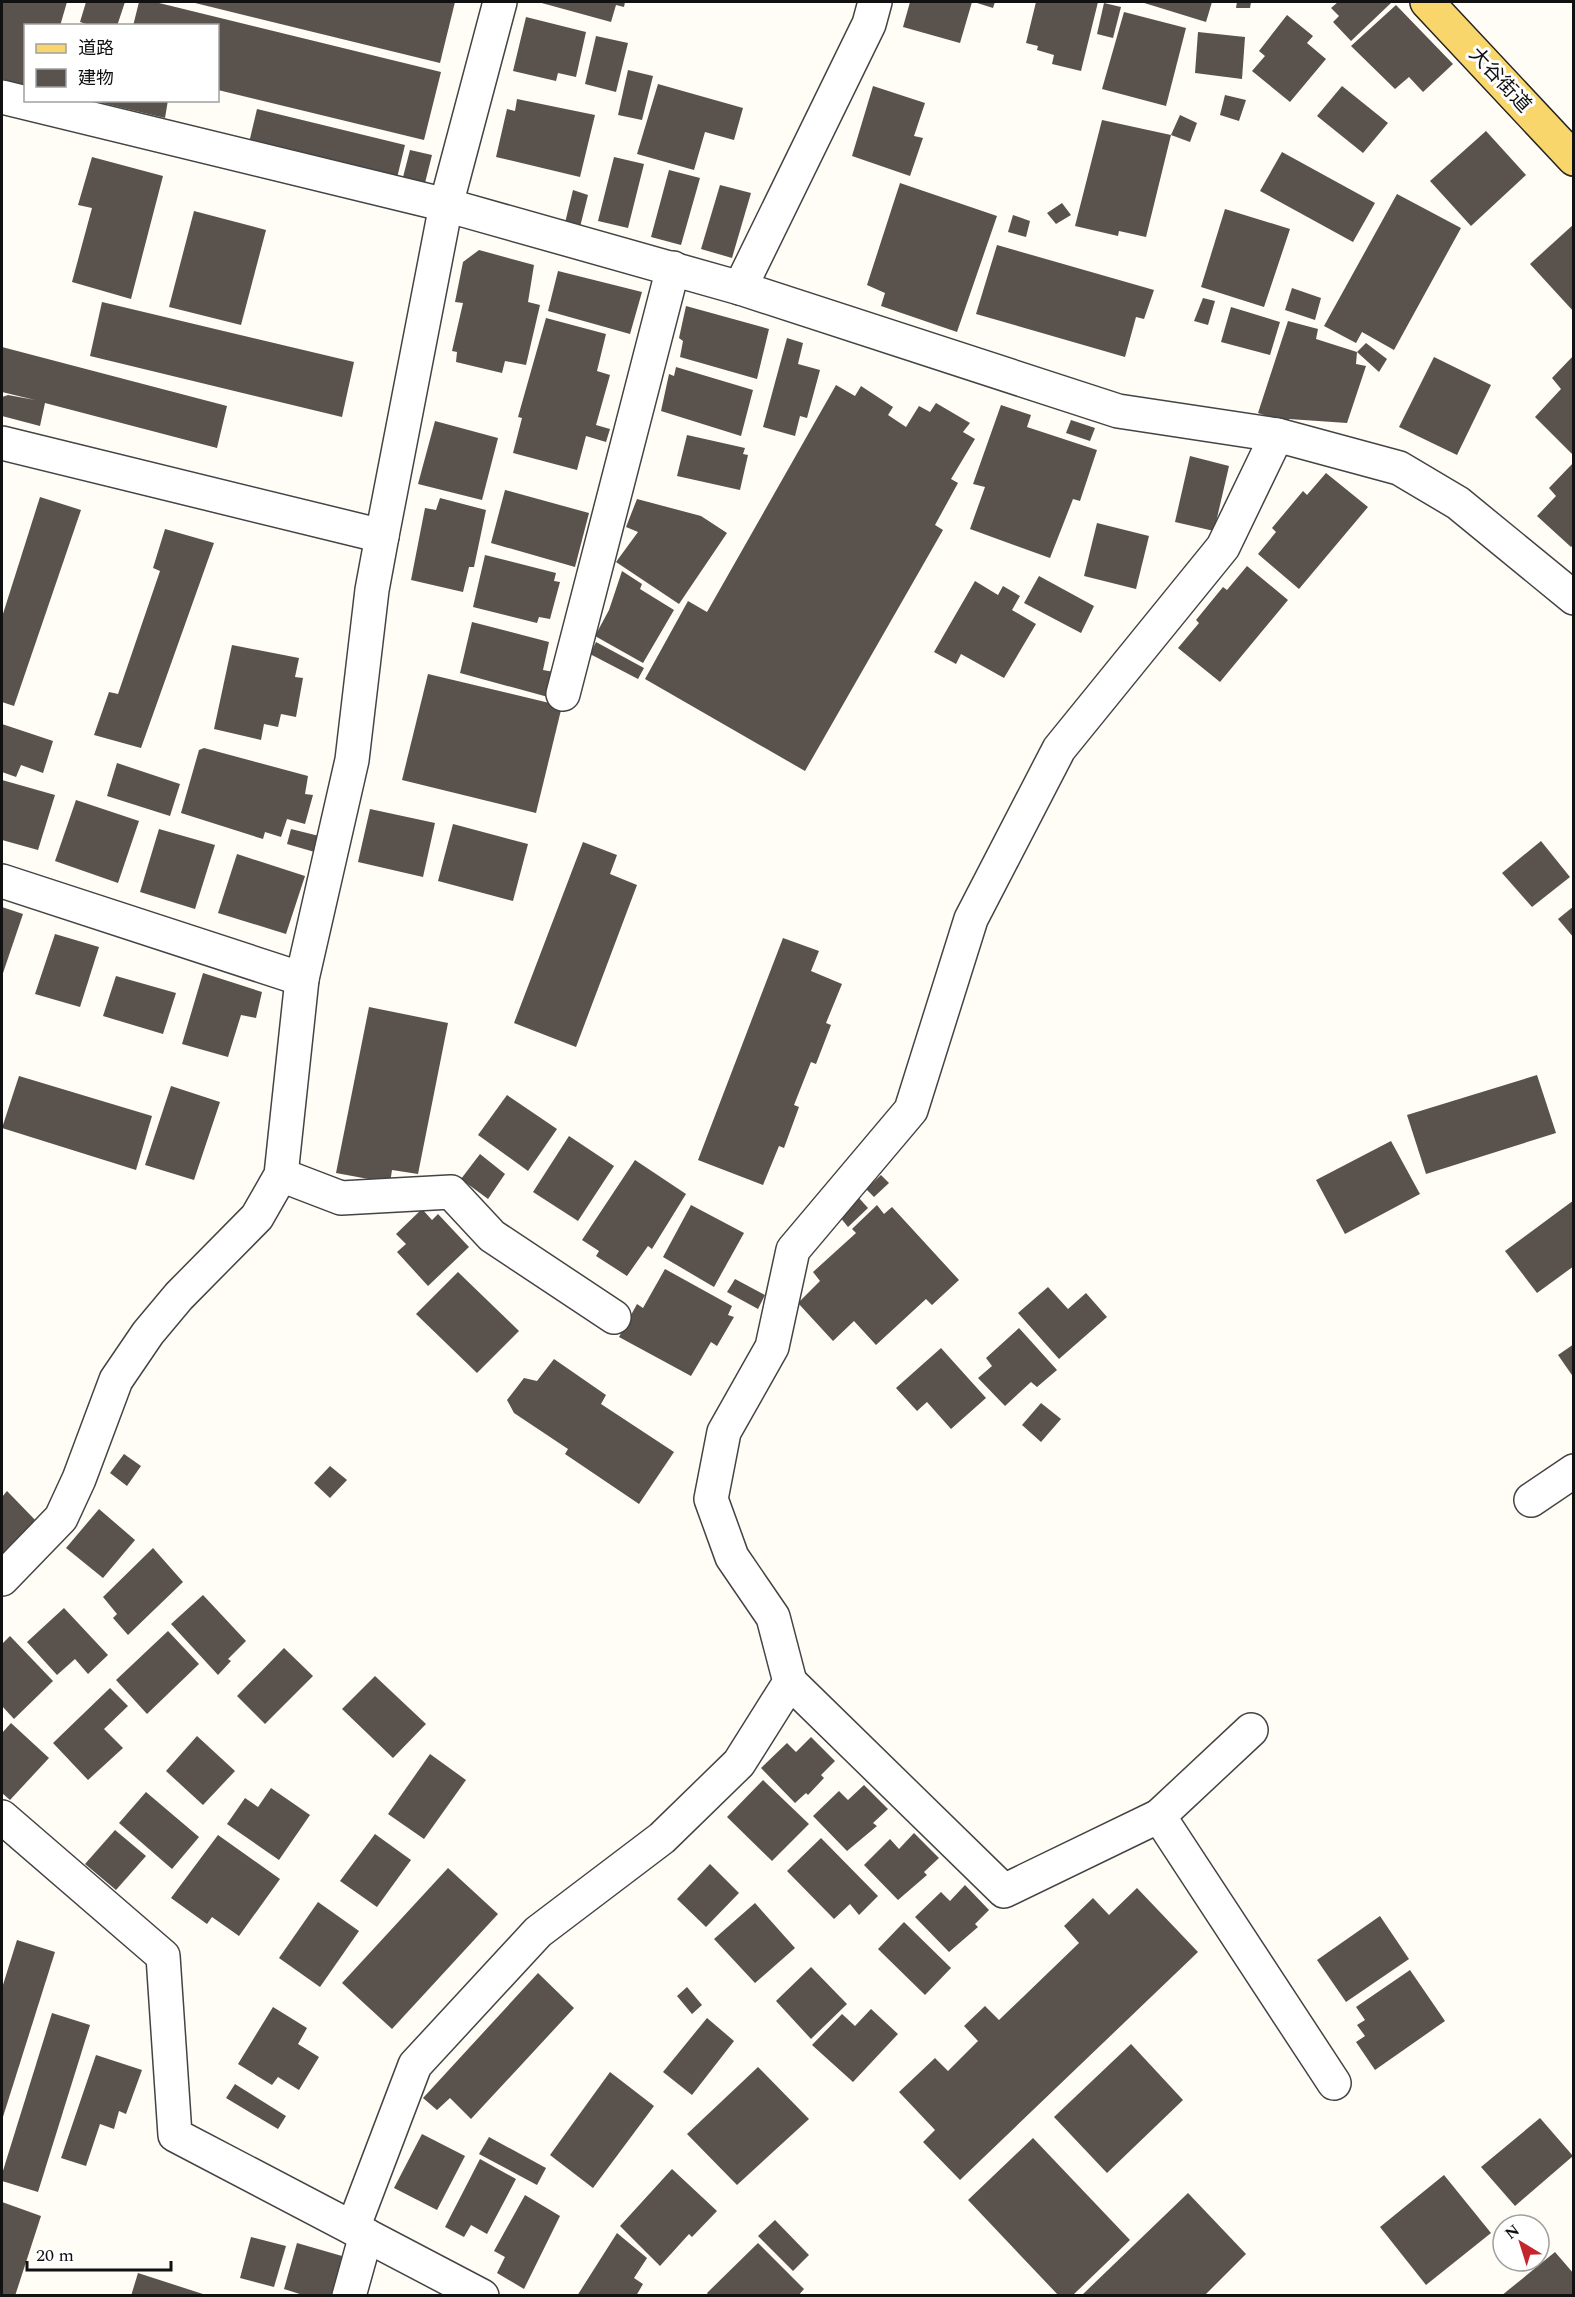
<svg xmlns="http://www.w3.org/2000/svg" width="1575" height="2297" viewBox="0 0 1575 2297" font-family="Spectral,'Noto Sans JP',serif">
  <rect width="100%" height="100%" fill="#fffdf5"/>
  <g fill="#5a524d">
    <polygon points="3,2 67,2 60,26 26,26 26,86 2,79"/>
    <polygon points="86,2 125,2 117,26 92,26 80,22"/>
    <polygon points="139,2 155,2 441,72 424,140 218,90 218,26 133,26"/>
    <polygon points="191,2 455,2 440,63"/>
    <polygon points="538,2 625,2 624,7 616,5 611,22"/>
    <polygon points="910,2 972,2 960,43 903,27"/>
    <polygon points="974,2 995,2 993,8"/>
    <polygon points="1036,2 1098,2 1081,71 1052,64 1054,55 1037,50 1038,46 1026,43"/>
    <polygon points="1141,2 1212,2 1206,22"/>
    <polygon points="1237,2 1251,2 1250,8 1236,8"/>
    <polygon points="1338,2 1389,2 1391,3 1351,41 1333,22 1339,16 1331,8"/>
    <polygon points="1104,3 1121,7 1113,38 1097,34"/>
    <polygon points="1396,5 1453,64 1423,92 1409,77 1395,89 1351,46"/>
    <polygon points="1124,12 1186,28 1166,106 1102,89"/>
    <polygon points="1287,15 1313,36 1307,43 1326,59 1290,102 1252,71 1265,56 1259,51"/>
    <polygon points="526,17 586,32 576,77 558,73 556,81 513,71"/>
    <polygon points="1198,32 1245,37 1242,79 1195,73"/>
    <polygon points="596,36 628,43 616,92 585,84"/>
    <polygon points="628,70 653,76 642,120 618,115"/>
    <polygon points="658,84 743,108 734,140 705,132 694,170 637,154"/>
    <polygon points="873,86 925,103 914,136 923,138 910,176 852,156"/>
    <polygon points="1342,86 1388,123 1363,153 1317,116"/>
    <polygon points="1225,95 1246,100 1239,121 1220,115"/>
    <polygon points="517,99 595,115 580,177 496,157 507,109 515,111"/>
    <polygon points="102,100 168,100 165,118 102,103"/>
    <polygon points="257,109 405,145 396,182 248,147"/>
    <polygon points="1180,115 1197,123 1190,142 1171,135"/>
    <polygon points="1102,120 1171,135 1146,237 1119,231 1118,236 1075,226"/>
    <polygon points="1486,131 1526,175 1471,226 1430,181"/>
    <polygon points="410,150 432,155 424,187 402,181"/>
    <polygon points="1282,152 1375,203 1353,242 1260,191"/>
    <polygon points="92,157 163,176 131,299 72,282 92,208 78,205"/>
    <polygon points="614,157 644,164 628,228 598,221"/>
    <polygon points="669,170 700,178 681,245 651,237"/>
    <polygon points="900,183 997,216 957,332 881,306 885,293 867,285"/>
    <polygon points="720,185 751,193 732,258 701,249"/>
    <polygon points="573,190 588,195 579,231 564,227"/>
    <polygon points="1397,194 1461,228 1394,350 1362,332 1356,343 1324,326"/>
    <polygon points="1062,203 1071,215 1056,224 1047,213"/>
    <polygon points="1225,209 1290,229 1264,307 1201,287"/>
    <polygon points="194,211 266,230 241,325 169,307"/>
    <polygon points="1013,215 1030,221 1026,237 1008,232"/>
    <polygon points="1574,224 1574,312 1530,264"/>
    <polygon points="997,245 1154,290 1144,319 1136,317 1125,357 976,314"/>
    <polygon points="479,250 534,265 528,302 540,305 526,365 505,361 502,373 456,362 457,352 452,351 463,303 455,302 463,262"/>
    <polygon points="558,271 642,292 630,334 548,311"/>
    <polygon points="1292,288 1321,298 1315,320 1285,310"/>
    <polygon points="1203,298 1215,301 1208,325 1194,321"/>
    <polygon points="102,302 354,362 342,417 90,356"/>
    <polygon points="686,306 769,329 757,379 680,357 683,341 679,338"/>
    <polygon points="1231,307 1280,322 1270,355 1221,342"/>
    <polygon points="546,318 606,334 597,371 610,375 596,425 610,429 606,442 586,436 577,470 513,453 522,418 518,417"/>
    <polygon points="1288,321 1318,329 1316,339 1357,352 1356,364 1366,366 1347,423 1289,419 1288,423 1258,413"/>
    <polygon points="787,338 803,343 798,364 820,370 807,418 800,416 795,436 763,427"/>
    <polygon points="1366,343 1387,359 1379,372 1357,352"/>
    <polygon points="2,347 227,406 217,448 45,403 40,426 2,416 2,397 8,395 35,400 2,392"/>
    <polygon points="1574,355 1574,456 1535,417 1561,389 1552,378"/>
    <polygon points="1434,357 1491,385 1457,455 1399,427"/>
    <polygon points="676,367 753,390 741,436 661,411 669,374 674,376"/>
    <polygon points="836,385 855,396 861,386 893,407 888,415 906,427 919,406 930,412 936,403 970,423 963,432 975,439 951,479 958,483 935,525 943,530 805,771 645,679 688,601 707,612"/>
    <polygon points="1001,405 1031,415 1027,427 1097,450 1080,501 1073,499 1050,558 970,529 985,487 973,484"/>
    <polygon points="1071,420 1095,428 1090,441 1066,433"/>
    <polygon points="435,421 498,438 482,500 418,484"/>
    <polygon points="687,435 745,448 743,454 748,455 740,490 677,476"/>
    <polygon points="1190,456 1229,466 1214,531 1175,522"/>
    <polygon points="1574,462 1574,544 1571,547 1537,516 1556,496 1549,488"/>
    <polygon points="1326,473 1368,507 1299,589 1258,554 1276,532 1272,528 1303,491 1307,495"/>
    <polygon points="505,490 589,513 575,567 491,543"/>
    <polygon points="40,497 81,510 14,706 2,702 2,617"/>
    <polygon points="440,498 486,510 474,567 469,567 463,592 411,580 425,508 436,510"/>
    <polygon points="637,499 701,516 727,533 679,604 616,562 638,532 626,527"/>
    <polygon points="1097,523 1149,536 1136,589 1084,576"/>
    <polygon points="165,529 214,543 141,748 94,735 109,692 118,694 160,571 153,568"/>
    <polygon points="485,555 556,573 554,581 560,582 550,619 539,617 537,623 473,607"/>
    <polygon points="1247,566 1288,600 1220,682 1178,648 1199,623 1196,620 1223,587 1227,590"/>
    <polygon points="622,571 642,584 640,589 674,610 643,663 595,636 609,610"/>
    <polygon points="1039,576 1094,606 1081,633 1024,603"/>
    <polygon points="975,581 998,595 1003,586 1020,596 1012,610 1036,624 1004,678 961,654 956,664 934,652"/>
    <polygon points="472,622 549,642 543,670 554,672 548,697 460,673"/>
    <polygon points="596,642 644,668 638,679 590,654"/>
    <polygon points="232,645 299,658 295,677 303,678 296,717 281,714 278,727 264,724 261,740 214,729"/>
    <polygon points="428,674 562,706 536,813 402,780"/>
    <polygon points="2,724 53,741 43,773 21,765 16,777 2,772"/>
    <polygon points="204,748 308,776 305,794 313,795 305,824 287,819 281,837 265,832 263,839 181,813 199,750"/>
    <polygon points="117,763 180,784 170,816 107,796"/>
    <polygon points="2,780 55,795 38,850 2,840"/>
    <polygon points="76,800 139,821 118,883 55,861"/>
    <polygon points="370,809 435,823 423,877 358,862"/>
    <polygon points="453,824 528,844 513,901 438,881"/>
    <polygon points="159,829 215,845 195,909 140,892"/>
    <polygon points="291,829 323,837 318,853 287,844"/>
    <polygon points="1541,841 1570,877 1532,907 1502,873"/>
    <polygon points="583,842 617,855 610,874 637,885 576,1047 514,1023"/>
    <polygon points="237,854 305,876 286,934 218,913"/>
    <polygon points="1574,906 1574,938 1558,919"/>
    <polygon points="2,907 23,914 2,976"/>
    <polygon points="55,934 99,947 80,1007 35,994"/>
    <polygon points="783,938 819,951 811,971 842,984 826,1023 831,1025 816,1064 811,1062 794,1105 799,1107 784,1148 779,1146 763,1185 698,1160"/>
    <polygon points="203,973 262,992 256,1018 241,1015 228,1057 182,1044"/>
    <polygon points="116,976 176,993 163,1034 103,1016"/>
    <polygon points="369,1007 448,1023 418,1174 392,1170 390,1183 336,1173"/>
    <polygon points="1537,1075 1556,1133 1426,1174 1407,1115"/>
    <polygon points="19,1076 152,1116 136,1170 2,1128"/>
    <polygon points="171,1086 220,1102 194,1180 145,1165"/>
    <polygon points="507,1095 557,1129 528,1171 478,1135"/>
    <polygon points="569,1136 614,1166 578,1221 533,1192"/>
    <polygon points="1391,1141 1420,1194 1345,1234 1316,1180"/>
    <polygon points="480,1154 505,1174 488,1199 461,1179"/>
    <polygon points="635,1160 686,1194 652,1249 648,1246 627,1276 596,1256 599,1251 582,1240"/>
    <polygon points="881,1175 889,1183 874,1197 866,1189"/>
    <polygon points="859,1198 868,1208 848,1227 840,1217"/>
    <polygon points="1574,1200 1574,1266 1537,1293 1505,1251"/>
    <polygon points="691,1205 744,1233 714,1287 663,1257"/>
    <polygon points="877,1205 884,1214 892,1207 959,1280 932,1305 926,1299 876,1345 854,1321 833,1341 798,1303 820,1281 813,1272 856,1233 852,1229"/>
    <polygon points="422,1209 432,1220 438,1214 469,1247 428,1286 397,1252 406,1244 396,1234"/>
    <polygon points="665,1269 732,1306 728,1315 734,1317 717,1346 711,1342 691,1376 619,1337 637,1304 643,1308"/>
    <polygon points="458,1272 519,1331 477,1373 416,1314"/>
    <polygon points="735,1279 765,1295 758,1309 727,1292"/>
    <polygon points="1048,1287 1068,1309 1086,1293 1107,1317 1059,1359 1018,1313"/>
    <polygon points="1019,1328 1057,1370 1037,1387 1031,1382 1005,1406 978,1378 992,1366 986,1358"/>
    <polygon points="1574,1344 1574,1378 1558,1355"/>
    <polygon points="941,1348 986,1398 951,1429 927,1402 917,1411 896,1388"/>
    <polygon points="554,1359 606,1395 601,1404 674,1452 639,1504 565,1454 568,1449 514,1413 507,1400 524,1378 537,1381"/>
    <polygon points="1041,1403 1061,1419 1041,1442 1022,1425"/>
    <polygon points="124,1454 141,1466 127,1486 110,1473"/>
    <polygon points="330,1466 347,1480 330,1498 314,1483"/>
    <polygon points="7,1491 38,1523 2,1558 2,1497"/>
    <polygon points="99,1509 135,1540 103,1578 66,1548"/>
    <polygon points="153,1548 183,1582 128,1635 113,1618 117,1614 103,1597"/>
    <polygon points="203,1595 246,1641 228,1659 231,1661 218,1675 171,1624"/>
    <polygon points="64,1608 108,1655 88,1674 75,1659 57,1675 27,1642"/>
    <polygon points="168,1631 199,1664 147,1714 116,1680"/>
    <polygon points="10,1636 53,1681 14,1719 2,1706 2,1644"/>
    <polygon points="284,1648 313,1676 265,1724 237,1696"/>
    <polygon points="375,1676 426,1724 393,1758 342,1709"/>
    <polygon points="110,1688 128,1706 104,1729 123,1748 88,1780 53,1743"/>
    <polygon points="11,1723 49,1758 10,1800 2,1793 2,1733"/>
    <polygon points="197,1736 235,1771 203,1805 166,1771"/>
    <polygon points="811,1737 835,1761 821,1775 824,1778 808,1795 806,1793 795,1803 761,1768 787,1743 796,1752"/>
    <polygon points="430,1754 466,1780 424,1839 388,1814"/>
    <polygon points="763,1780 809,1824 772,1861 727,1817"/>
    <polygon points="864,1785 888,1809 873,1823 877,1826 847,1851 813,1816 839,1791 848,1800"/>
    <polygon points="271,1788 310,1815 279,1860 227,1824 245,1798 258,1807"/>
    <polygon points="146,1792 199,1837 172,1869 119,1823"/>
    <polygon points="115,1830 146,1856 116,1890 85,1864"/>
    <polygon points="914,1833 939,1858 924,1872 927,1875 898,1900 864,1865 890,1839 899,1849"/>
    <polygon points="375,1834 411,1860 377,1907 340,1881"/>
    <polygon points="218,1835 280,1879 239,1936 212,1917 207,1924 171,1898"/>
    <polygon points="821,1838 878,1896 859,1915 850,1904 834,1919 787,1871"/>
    <polygon points="710,1864 739,1893 706,1927 677,1899"/>
    <polygon points="448,1868 498,1914 392,2029 342,1983"/>
    <polygon points="965,1885 989,1910 975,1924 978,1927 949,1952 915,1917 941,1892 950,1901"/>
    <polygon points="1137,1888 1198,1952 960,2180 923,2142 935,2130 899,2092 935,2058 948,2071 978,2041 964,2026 985,2006 999,2020 1079,1943 1064,1926 1093,1898 1109,1915"/>
    <polygon points="318,1902 359,1931 320,1987 279,1958"/>
    <polygon points="755,1903 795,1948 755,1983 714,1939"/>
    <polygon points="1380,1916 1409,1959 1346,2002 1317,1960"/>
    <polygon points="904,1922 951,1968 925,1995 878,1949"/>
    <polygon points="17,1940 55,1952 2,2120 2,1988"/>
    <polygon points="811,1967 847,2004 811,2039 776,2001"/>
    <polygon points="1410,1970 1445,2021 1375,2070 1356,2042 1365,2036 1357,2025 1365,2020 1356,2007"/>
    <polygon points="538,1973 574,2008 471,2119 450,2098 437,2110 423,2098"/>
    <polygon points="687,1987 702,2005 692,2014 677,1996"/>
    <polygon points="273,2007 307,2028 298,2044 319,2057 299,2090 278,2077 272,2085 238,2064"/>
    <polygon points="871,2009 898,2034 853,2082 812,2045 842,2014 855,2026"/>
    <polygon points="52,2013 90,2025 38,2192 2,2181 2,2174"/>
    <polygon points="707,2018 734,2041 692,2095 663,2072"/>
    <polygon points="1131,2044 1183,2100 1107,2173 1054,2117"/>
    <polygon points="96,2055 142,2070 126,2114 119,2111 114,2129 100,2124 86,2166 61,2158"/>
    <polygon points="758,2067 809,2119 737,2185 687,2134"/>
    <polygon points="610,2072 654,2106 593,2188 550,2155"/>
    <polygon points="235,2084 286,2116 278,2129 226,2098"/>
    <polygon points="1540,2118 1573,2156 1515,2206 1481,2167"/>
    <polygon points="422,2134 465,2156 437,2210 394,2188"/>
    <polygon points="489,2137 546,2168 537,2185 479,2154"/>
    <polygon points="1033,2138 1130,2240 1072,2296 1059,2296 968,2200"/>
    <polygon points="480,2159 516,2179 487,2234 471,2225 464,2237 445,2227"/>
    <polygon points="672,2169 717,2211 692,2237 689,2234 660,2266 620,2226"/>
    <polygon points="1444,2175 1491,2233 1426,2285 1380,2227"/>
    <polygon points="1188,2193 1246,2254 1204,2296 1081,2296"/>
    <polygon points="525,2195 560,2216 524,2289 497,2273 505,2257 494,2251"/>
    <polygon points="2,2202 41,2216 15,2296 2,2296"/>
    <polygon points="775,2220 809,2255 793,2271 758,2236"/>
    <polygon points="617,2233 647,2258 634,2278 643,2284 636,2296 577,2296"/>
    <polygon points="251,2237 286,2246 274,2287 240,2278"/>
    <polygon points="297,2243 342,2256 332,2296 306,2296 284,2289"/>
    <polygon points="758,2243 804,2289 798,2296 709,2296 707,2293"/>
    <polygon points="1555,2252 1574,2274 1574,2296 1501,2296"/>
    <polygon points="138,2273 206,2295 206,2296 131,2296"/>
  </g>
  <g fill="none" stroke-linecap="round" stroke-linejoin="round">
    <g stroke="#444" stroke-width="36">
      <g id="minor">
        <polyline points="2,97 446,205 740,288 1118,411 1277,435 1399,468 1458,503 1574,598"/>
        <polyline points="740,288 869,24 875,2"/>
        <polyline points="2,443 382,536"/>
        <polyline points="563,694 673,268"/>
        <polyline points="2,881 302,979"/>
        <polyline points="281,1175 341,1198 451,1192 492,1236 614,1317"/>
        <polyline points="1531,1500 1574,1471"/>
        <polyline points="2,1579 61,1518 79,1479 116,1380 148,1333 179,1296 257,1217 281,1175 302,979 352,760 372,590 382,536 446,205 500,2"/>
        <polyline points="790,1682 1004,1891 1159,1816 1334,2083"/>
        <polyline points="1159,1816 1251,1730"/>
        <polyline points="2,1817 163,1956 175,2135 482,2296"/>
        <polyline points="353,2228 415,2065 538,1932 662,1838 739,1763 790,1682 773,1617 732,1557 711,1499 724,1432 772,1347 793,1250 911,1110 971,919 1059,749 1223,547 1277,435"/>
        <polyline points="349,2296 366,2235"/>
      </g>
    </g>
    <g stroke="#222" stroke-width="36">
      <polyline id="primary" points="1427,2 1574,159"/>
    </g>
    <use href="#minor" stroke="#fff" stroke-width="33"/>
    <use href="#primary" stroke="#f9d66b" stroke-width="33"/>
  </g>
  <g text-anchor="middle" dominant-baseline="central" stroke-width="6" stroke-linejoin="round" paint-order="stroke">
    <g font-size="20" fill="#111" stroke="#fff">
      <text transform="translate(1500 80) rotate(47)">大谷街道</text>
    </g>
  </g>
  <rect width="1575" height="2297" fill="none" stroke="#111111" stroke-width="6"/>
  <rect x="24" y="24" width="195" height="78" fill="#ffffff" stroke="#a0a0a0" stroke-width="1.5"/>
  <rect x="36" y="44" width="30" height="9" fill="#f9d66b" stroke="#a0a0a0" stroke-width="1.5"/>
  <text x="78" y="54" font-size="18" fill="#111111">道路</text>
  <rect x="36" y="69" width="30" height="18" fill="#5a524d" stroke="#a0a0a0" stroke-width="1.5"/>
  <text x="78" y="84" font-size="18" fill="#111111">建物</text>
  <g transform="translate(1521 2243) rotate(322)"><circle r="28" fill="#ffffff" stroke="#a0a0a0" stroke-width="1.5"/>
  <path d="M0-4.5L10 22L0 15L-10 22Z" fill="#c4262e"/>
  <text y="-9" font-size="16" font-weight="bold" text-anchor="middle" fill="#111111">N</text>
  </g>
  <path d="M27 2261v9h144v-9" fill="none" stroke="#111111" stroke-width="3"/>
  <text x="36" y="2261" font-size="18" fill="#111111" stroke="#ffffff" stroke-width="4.5" paint-order="stroke">20 m</text>
</svg>
